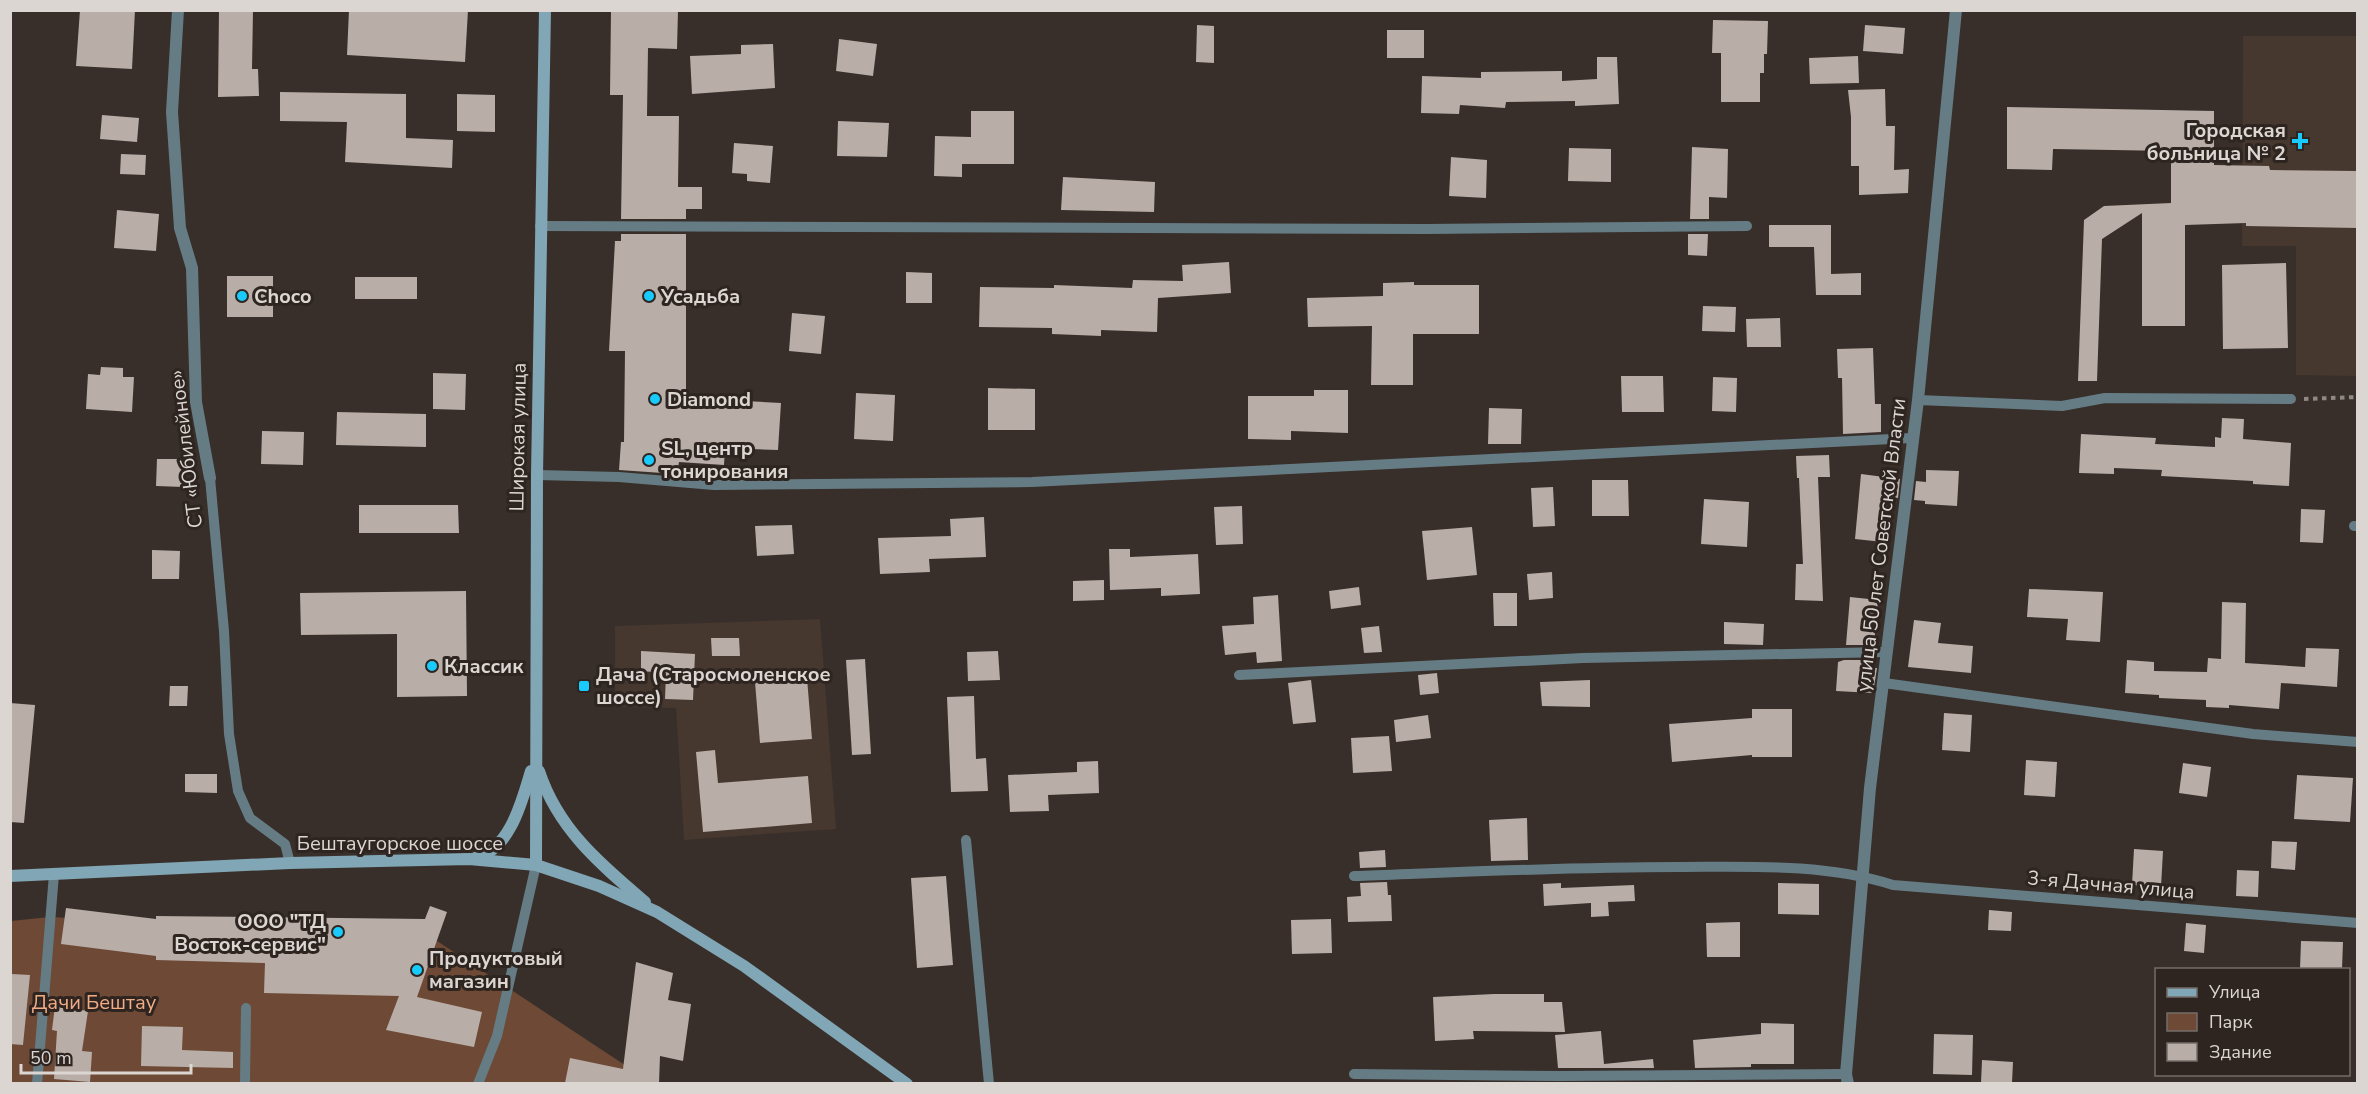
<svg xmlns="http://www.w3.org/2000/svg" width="2368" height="1094" viewBox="0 0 2368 1094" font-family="'Nunito Sans',sans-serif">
  <rect width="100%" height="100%" fill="#382f2a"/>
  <g fill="#46372f">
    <polygon points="2243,36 2357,36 2357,376 2296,375 2296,246 2242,246"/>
    <polygon points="820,619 836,829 684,840 676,708 615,707 615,626"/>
  </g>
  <polygon fill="#6e4a36" points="50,917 428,935 652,1083 11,1084 11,921"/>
  <g fill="#b8ada7">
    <polygon points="80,10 135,10 132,69 76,66"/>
    <polygon points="219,10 253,10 252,69 258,69 259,96 218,97"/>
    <polygon points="349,10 468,10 465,62 347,55"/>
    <polygon points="611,10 678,11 677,49 648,48 647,116 679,116 678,187 702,187 702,209 686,209 686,219 621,219 623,95 610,95"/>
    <polygon points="1713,20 1768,21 1767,54 1764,54 1764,73 1760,73 1760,102 1721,102 1721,53 1712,53"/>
    <polygon points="1197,25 1214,26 1214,63 1196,62"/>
    <polygon points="1865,25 1905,28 1903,54 1863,51"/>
    <rect x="1387" y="30" width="37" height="28"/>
    <polygon points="839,39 877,44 873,76 836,71"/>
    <polygon points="773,44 775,88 692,94 690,56 741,54 741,45"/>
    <polygon points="1858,56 1859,83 1810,84 1809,58"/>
    <polygon points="1597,57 1617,57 1619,104 1575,106 1575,101 1506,102 1505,108 1460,105 1459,114 1421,113 1422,76 1481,78 1481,72 1562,71 1562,81 1597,79"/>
    <polygon points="1885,89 1886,126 1895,126 1894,170 1909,169 1908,193 1859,195 1859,166 1851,166 1851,117 1848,90"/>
    <polygon points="280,92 406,94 406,138 453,140 452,168 345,162 347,122 280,121"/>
    <polygon points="457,94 495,95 495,132 457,131"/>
    <polygon points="2007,107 2214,111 2214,165 2269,166 2270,170 2358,171 2358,228 2246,226 2246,223 2185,225 2185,326 2142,326 2142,213 2102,239 2097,381 2078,381 2084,220 2104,206 2171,203 2171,151 2053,149 2052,170 2007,169"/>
    <polygon points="971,111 1014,111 1014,164 962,164 962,177 934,176 935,136 971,137"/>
    <polygon points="102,115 139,118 137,142 100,139"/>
    <polygon points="838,121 889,123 887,157 837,156"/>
    <polygon points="734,143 773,146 770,183 747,181 747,174 732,173"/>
    <polygon points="1692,147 1728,149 1727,198 1709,197 1709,219 1690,219"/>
    <polygon points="1569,148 1611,149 1611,182 1568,181"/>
    <polygon points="121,154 146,155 145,175 120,174"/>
    <polygon points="1451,157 1487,160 1486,198 1449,196"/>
    <polygon points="1063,177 1155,182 1154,212 1061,210"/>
    <polygon points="117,210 159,214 156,251 114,248"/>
    <polygon points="1769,225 1831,225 1831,274 1861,273 1861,295 1816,295 1814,247 1769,247"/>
    <polygon points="621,234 686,234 686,394 728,397 728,400 781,403 778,450 725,448 724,465 679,462 677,474 619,470 621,442 624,442 625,351 609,351 615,241 621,241"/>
    <polygon points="1688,234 1708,234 1707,256 1688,255"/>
    <polygon points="1229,262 1231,293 1158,298 1157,332 1101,330 1101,336 1052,334 1052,328 979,327 980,287 1054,288 1054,285 1132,288 1133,280 1183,281 1182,265"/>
    <polygon points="2286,263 2288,348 2223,349 2222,265"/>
    <polygon points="906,272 932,273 932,303 906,303"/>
    <rect x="227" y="276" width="46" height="41"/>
    <rect x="355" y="277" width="62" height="22"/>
    <polygon points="1414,282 1414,285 1479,285 1479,334 1413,334 1413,385 1371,385 1372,326 1308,327 1307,298 1383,296 1383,283"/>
    <polygon points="1703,306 1736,307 1735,332 1702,331"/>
    <polygon points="792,313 825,316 821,354 789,351"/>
    <polygon points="1780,318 1781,347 1747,347 1746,319"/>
    <polygon points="1873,348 1875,404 1881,404 1881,432 1843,434 1842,378 1838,378 1837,349"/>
    <polygon points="101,367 123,368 123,377 134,377 132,412 86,409 88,374 100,375"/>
    <polygon points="433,373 466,374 465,410 433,409"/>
    <polygon points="1621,376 1663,376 1664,412 1622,412"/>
    <polygon points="1713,377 1737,378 1736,412 1712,411"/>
    <polygon points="988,388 1035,389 1035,430 988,430"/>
    <polygon points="1314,390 1348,390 1348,433 1291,431 1291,440 1248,439 1248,396 1314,396"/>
    <polygon points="856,393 895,395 893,441 854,439"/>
    <polygon points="1489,408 1522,409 1521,444 1488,444"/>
    <polygon points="337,412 426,414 426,447 336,445"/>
    <polygon points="2222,418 2244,419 2243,439 2291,443 2289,486 2253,484 2253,481 2161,476 2162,470 2114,468 2114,474 2079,473 2081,434 2156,438 2155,444 2215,447 2215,437 2221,438"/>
    <polygon points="262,431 304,432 303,465 261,464"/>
    <polygon points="1829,455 1830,477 1818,477 1823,601 1795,600 1796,564 1803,564 1799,478 1797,478 1796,456"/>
    <polygon points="157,459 183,459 183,487 156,486"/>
    <polygon points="1926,470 1959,471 1957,506 1925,504 1925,501 1914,500 1916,481 1926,482"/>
    <polygon points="1861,474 1900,479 1898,498 1888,496 1883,542 1855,539"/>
    <polygon points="1592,480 1628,480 1629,516 1592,516"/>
    <polygon points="1553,487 1555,526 1533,527 1531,488"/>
    <polygon points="1704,499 1749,502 1747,547 1701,544"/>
    <polygon points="359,505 458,505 459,533 359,533"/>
    <polygon points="1242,506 1243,544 1216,545 1214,507"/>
    <polygon points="2301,509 2325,510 2323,543 2300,542"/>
    <polygon points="984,517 986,557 929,559 930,572 880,574 878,538 951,536 950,519"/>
    <polygon points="792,525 794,554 757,556 755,526"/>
    <polygon points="1472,527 1477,575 1427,580 1422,531"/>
    <polygon points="1109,549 1130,549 1130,557 1198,554 1200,594 1161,596 1161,588 1110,590"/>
    <polygon points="152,550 180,551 179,579 152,579"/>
    <polygon points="1552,572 1553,598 1529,600 1527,574"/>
    <polygon points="1104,580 1104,600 1073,601 1073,581"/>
    <polygon points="1359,587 1361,605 1331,609 1329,591"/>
    <polygon points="2029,589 2103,592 2100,642 2066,640 2068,619 2027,617"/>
    <polygon points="466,591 467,696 397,697 397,634 301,635 300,593"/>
    <polygon points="1493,593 1517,593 1517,626 1494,626"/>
    <polygon points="1278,595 1282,661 1257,663 1256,652 1225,655 1222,626 1254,624 1253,597"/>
    <polygon points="1850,597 1878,600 1874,645 1846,645"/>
    <polygon points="2222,602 2246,603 2245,663 2305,667 2306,648 2339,649 2337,687 2281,683 2279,709 2229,705 2229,708 2206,707 2206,700 2159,698 2159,695 2125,693 2127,660 2154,662 2154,671 2207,672 2208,658 2221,659"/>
    <polygon points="1914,620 1941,623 1938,643 1973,646 1971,673 1908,667"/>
    <polygon points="1724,622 1764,624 1763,645 1724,644"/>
    <polygon points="1379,626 1382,652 1364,653 1361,628"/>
    <polygon points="711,638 739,638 740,656 712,656"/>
    <polygon points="641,651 695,654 693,700 665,699 666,673 641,671"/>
    <polygon points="998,651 1000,680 968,681 967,652"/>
    <polygon points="865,659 871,754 852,755 846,660"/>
    <polygon points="1844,660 1873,660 1872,668 1877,668 1873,693 1836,691 1838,662"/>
    <polygon points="1437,673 1439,693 1420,695 1418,675"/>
    <polygon points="807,678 812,739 760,743 755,682"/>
    <polygon points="1311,680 1316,722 1293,724 1288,683"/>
    <polygon points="1590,680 1590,707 1542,706 1540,682"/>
    <polygon points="170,686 188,686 187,706 169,706"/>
    <polygon points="974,696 976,759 986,758 988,791 951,792 947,697"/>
    <polygon points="10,703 35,705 24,823 10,822"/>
    <polygon points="1752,709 1792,709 1792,757 1752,757 1752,755 1672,762 1669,724 1752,718"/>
    <polygon points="1944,713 1972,715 1970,752 1942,750"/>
    <polygon points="1428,715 1431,738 1396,742 1394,720"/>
    <polygon points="1389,736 1392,771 1353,773 1351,738"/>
    <polygon points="715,750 718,783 808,776 812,823 703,832 696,752"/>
    <polygon points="2026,760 2057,762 2055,797 2024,795"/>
    <polygon points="1098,761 1099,793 1048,795 1049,811 1010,812 1008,775 1077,772 1077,762"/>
    <polygon points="2183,763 2211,767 2207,797 2179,793"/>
    <polygon points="185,774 217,774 217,793 185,792"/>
    <polygon points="2297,775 2353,778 2350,822 2294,819"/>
    <polygon points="1527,818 1528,860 1491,861 1489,820"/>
    <polygon points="2272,841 2297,842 2295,870 2271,868"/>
    <polygon points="2134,849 2163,851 2161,887 2132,885"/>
    <polygon points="1385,850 1386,867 1360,868 1359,852"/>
    <polygon points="2237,870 2259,871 2258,897 2236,896"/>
    <polygon points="946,876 953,965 917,968 911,878"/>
    <polygon points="1387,882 1388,895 1391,895 1392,921 1348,922 1347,897 1361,896 1360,883"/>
    <polygon points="1561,883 1561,888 1634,885 1635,901 1608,902 1609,916 1591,917 1591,903 1544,906 1543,884"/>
    <polygon points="1778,883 1819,884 1819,915 1778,914"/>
    <polygon points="430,906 447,912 417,997 482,1012 474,1047 386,1030 399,996 264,993 265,963 156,960 156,956 61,944 66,908 156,919 156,916 425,919"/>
    <polygon points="1989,910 2012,912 2011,931 1988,930"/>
    <polygon points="1331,919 1332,953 1292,954 1291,920"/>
    <polygon points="1740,922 1740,957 1707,957 1706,923"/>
    <polygon points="2186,923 2206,925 2204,953 2184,951"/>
    <polygon points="2301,941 2343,942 2342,969 2300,969"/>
    <polygon points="636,962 673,973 668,1000 691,1004 683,1061 660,1056 659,1083 565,1083 570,1058 623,1069"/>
    <polygon points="12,974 30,975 23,1045 10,1044"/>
    <polygon points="1494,994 1544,994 1544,1002 1562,1002 1565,1032 1473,1031 1474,1039 1435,1041 1433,997"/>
    <polygon points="55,1006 88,1011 82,1051 92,1052 90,1082 54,1079 57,1031 52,1030"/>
    <polygon points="1761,1023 1794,1024 1794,1064 1751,1064 1751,1067 1695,1068 1693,1040 1761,1034"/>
    <polygon points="142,1026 183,1027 182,1050 233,1052 233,1068 141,1066"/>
    <polygon points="1601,1031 1604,1064 1653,1059 1654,1068 1558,1068 1555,1035"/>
    <polygon points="1934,1034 1973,1035 1972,1075 1933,1074"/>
    <polygon points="1982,1060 2013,1062 2012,1083 1981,1083"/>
  </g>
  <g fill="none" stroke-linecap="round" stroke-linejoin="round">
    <polyline stroke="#8f8884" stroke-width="4" stroke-dasharray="4.5 4.5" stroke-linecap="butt" points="2304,399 2358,397"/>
    <g stroke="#657c85" stroke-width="10">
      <polyline points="540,226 1426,229 1747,226"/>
      <polyline points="1918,400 2062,406 2105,398 2291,399"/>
      <polyline points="537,475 619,477 714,485 1032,482 1912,438"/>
      <polyline points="210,478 224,631 229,734 238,791 250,818 285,844 290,863"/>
      <polyline points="2354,526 2358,526"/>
      <polyline points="1239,675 1583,658 1886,652"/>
      <polyline points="1884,683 2253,734 2358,742"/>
      <polyline points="966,840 989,1084"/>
      <path d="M 1354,876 C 1462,872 1569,867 1677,867 C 1749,867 1823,863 1893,885 L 2358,923"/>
      <polyline points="1354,1074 1560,1076 1846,1074"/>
      <polyline points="37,1084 54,874"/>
      <polyline points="245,1084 246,1008"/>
      <polyline points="478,1084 497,1036 536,865"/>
    </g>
    <g stroke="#657c85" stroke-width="12">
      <polyline points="178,10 172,112 180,228 192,268 196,402 210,478"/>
      <polyline points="1848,1084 1846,1074 1870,788 1918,400 1956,10"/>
    </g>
    <g stroke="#81a6b5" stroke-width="12">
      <path d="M 539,771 C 558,829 600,864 645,902"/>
      <path d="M 475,858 C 510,850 522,801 531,771"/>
      <polyline points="536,865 537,475 545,10"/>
      <polyline points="10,876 290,863 469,859 536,865 599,886 657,912 744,966 907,1084"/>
    </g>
  </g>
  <g fill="#19cafc" stroke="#2e2520" stroke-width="2">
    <path d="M2297 132h6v6h6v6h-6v6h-6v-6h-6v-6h6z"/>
    <circle cx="242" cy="296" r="6"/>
    <circle cx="649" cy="296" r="6"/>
    <circle cx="655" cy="399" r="6"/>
    <circle cx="649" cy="460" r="6"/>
    <circle cx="432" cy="666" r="6"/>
    <rect x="578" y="680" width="12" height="12" rx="3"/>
    <circle cx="338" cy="932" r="6"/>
    <circle cx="417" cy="970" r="6"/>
  </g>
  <g text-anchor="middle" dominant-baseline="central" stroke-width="6" stroke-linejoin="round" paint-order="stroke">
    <g font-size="20" font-weight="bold" fill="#dcd6d3" stroke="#2e2520" text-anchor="start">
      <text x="2286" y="130" text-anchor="end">Городская<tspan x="2286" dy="23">больница № 2</tspan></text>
      <text x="254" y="296">Choco</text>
      <text x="661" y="296">Усадьба</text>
      <text x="667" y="399">Diamond</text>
      <text x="661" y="448">SL, центр<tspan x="661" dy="23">тонирования</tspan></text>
      <text x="444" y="666">Классик</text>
      <text x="596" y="674">Дача (Старосмоленское<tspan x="596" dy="23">шоссе)</tspan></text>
      <text x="326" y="921" text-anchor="end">ООО "ТД<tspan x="326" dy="23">Восток-сервис"</tspan></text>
      <text x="429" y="958">Продуктовый<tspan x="429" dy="23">магазин</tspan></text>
    </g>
    <g font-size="20" fill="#dcd6d3" stroke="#2e2520">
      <text transform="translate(518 437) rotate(-89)">Широкая улица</text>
      <text transform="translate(186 449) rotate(-97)">СТ «Юбилейное»</text>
      <text transform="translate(1881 545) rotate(-83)">улица 50 лет Советской Власти</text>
      <text x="400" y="843">Бештаугорское шоссе</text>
      <text transform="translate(2111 885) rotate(5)">3-я Дачная улица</text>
    </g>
    <g font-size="20" fill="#f2ac86" stroke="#2e2520">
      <text x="94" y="1002">Дачи Бештау</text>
    </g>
  </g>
  <rect width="2368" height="1094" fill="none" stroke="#dcd6d3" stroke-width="24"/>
  <rect x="2155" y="968" width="195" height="108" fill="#2e2520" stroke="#746c68" stroke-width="1.5"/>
  <rect x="2167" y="988" width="30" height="9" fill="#81a6b5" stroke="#746c68" stroke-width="1.5"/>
  <text x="2209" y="998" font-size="18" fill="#dcd6d3">Улица</text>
  <rect x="2167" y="1013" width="30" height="18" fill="#6e4a36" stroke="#746c68" stroke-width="1.5"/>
  <text x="2209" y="1028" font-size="18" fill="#dcd6d3">Парк</text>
  <rect x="2167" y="1043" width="30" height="18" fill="#b8ada7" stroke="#746c68" stroke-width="1.5"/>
  <text x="2209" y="1058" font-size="18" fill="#dcd6d3">Здание</text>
  <path d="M21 1064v9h170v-9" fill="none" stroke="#dcd6d3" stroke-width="3"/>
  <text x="30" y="1064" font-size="18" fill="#dcd6d3" stroke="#2e2520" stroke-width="4.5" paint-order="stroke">50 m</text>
</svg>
